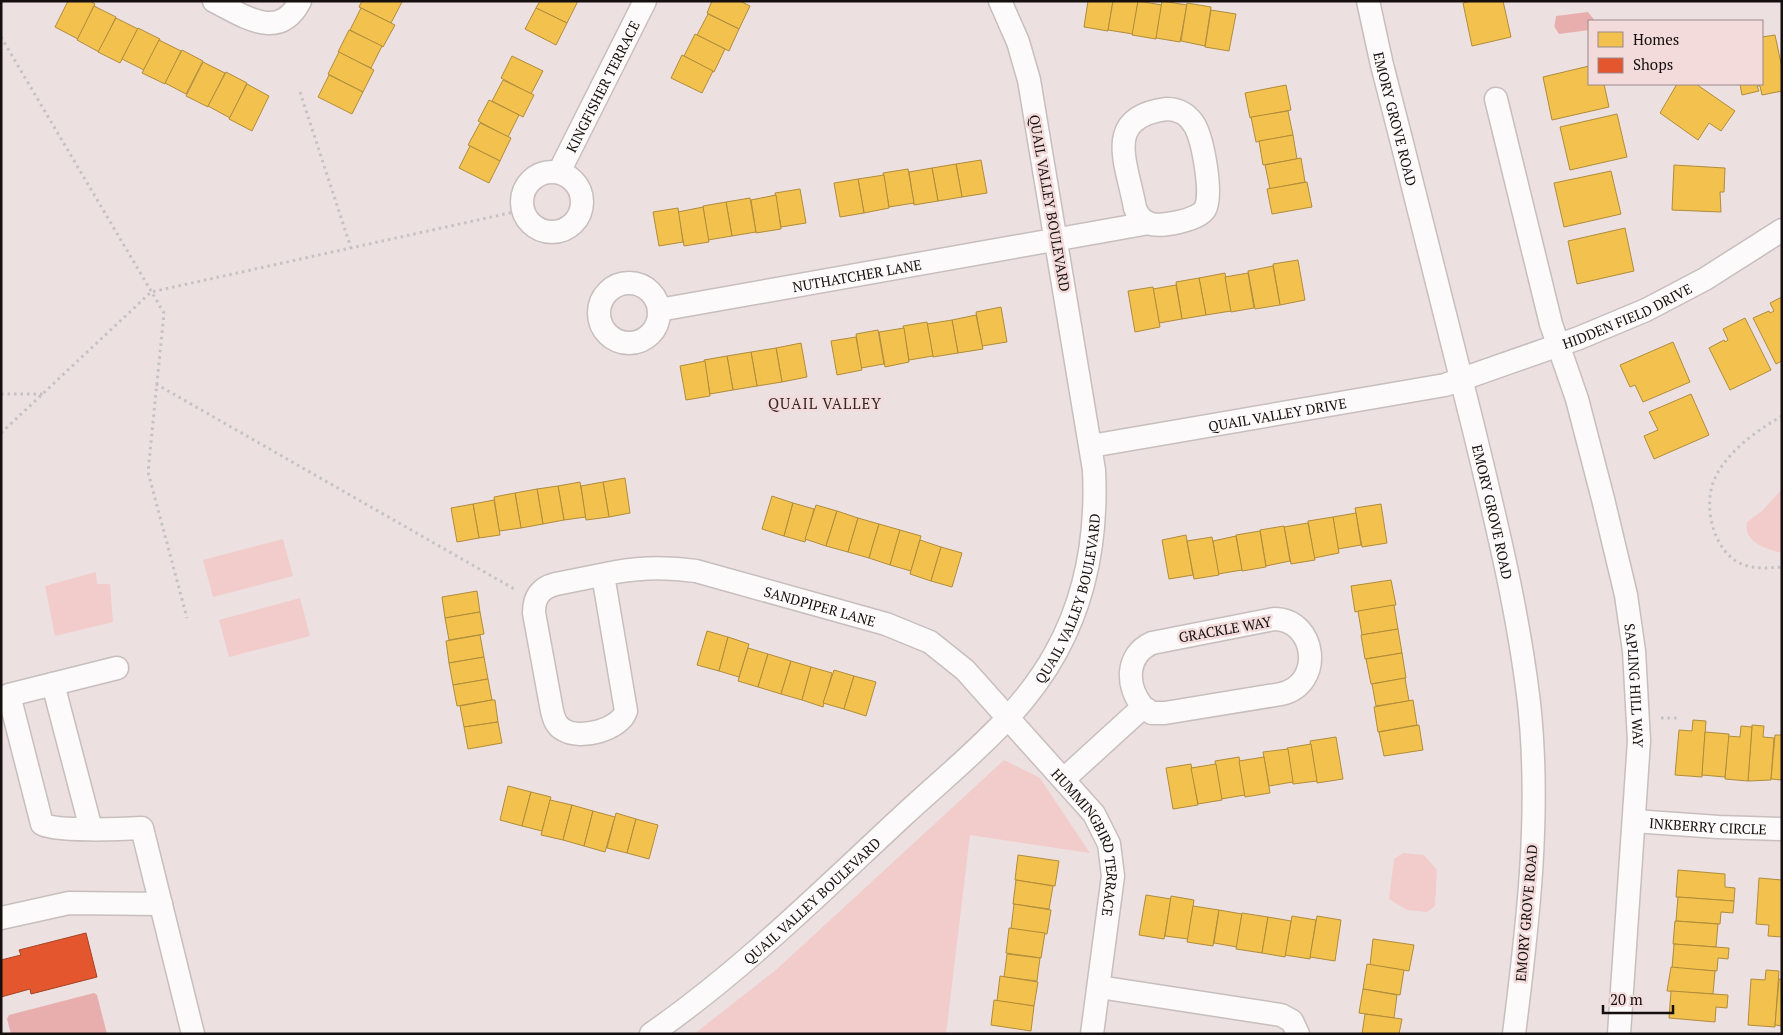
<svg xmlns="http://www.w3.org/2000/svg" width="1783" height="1035" font-family="'PT Serif',serif">
  <style>
    .green { fill: #f2cccb }
    .water { fill: #e8aeae }
    .homes { fill: #f2c14e; stroke: #b08c3b }
    .shops { fill: #e4572e; stroke: #a64125 }
    .lines { fill: none; stroke-linecap: round; stroke-linejoin: round }
    .minor-casing { stroke: #c8bebe; stroke-width: 25 }
    .path { stroke: #c6c2c2; stroke-width: 3; stroke-dasharray: 2.5 4; stroke-linecap: butt }
    .minor { stroke: #fcfafa; stroke-width: 22 }
    .labels { text-anchor: middle; dominant-baseline: central; stroke-width: 5; stroke-linejoin: round; paint-order: stroke }
    .street-label { font-size: 14px; fill: #160f0f; stroke: #f2dbda }
    .neighbourhood-label { font-size: 15px; letter-spacing: 1px; fill: #352424; stroke: #f2dbda }
  </style>
  <rect width="100%" height="100%" fill="#ece0e0"/>
  <g class="green">
    <path d="M1782,489V553C1766,549 1743,542 1747,522L1762,511Z"/>
    <polygon points="283,539 293,576 213,597 203,560"/>
    <polygon points="96,572 97,584 110,584 113,622 55,636 45,586"/>
    <polygon points="300,598 310,636 229,657 219,620"/>
    <polygon points="1004,760 1040,778 1090,853 970,835 946,1034 694,1034 777,969"/>
    <polygon points="1403,853 1424,855 1437,870 1435,906 1427,912 1407,910 1389,899 1394,859"/>
  </g>
  <g class="water">
    <path d="M1588,12L1595,21H1589V30L1559,34C1552,23 1555,28 1556,16Z"/>
    <polygon points="94,993 97,995 107,1034 11,1034 7,1019 9,1015"/>
  </g>
  <g class="homes">
    <polygon points="68,1 90,1 95,4 78,39 55,27"/>
    <polygon points="362,1 401,1 402,2 391,23 359,7"/>
    <polygon points="540,1 578,1 567,23 536,8"/>
    <polygon points="712,1 740,1 750,6 739,29 707,13"/>
    <polygon points="1088,1 1113,1 1108,31 1084,27"/>
    <polygon points="1113,1 1138,1 1133,34 1108,30"/>
    <polygon points="1138,1 1162,5 1156,39 1132,35"/>
    <polygon points="1162,1 1187,5 1180,42 1156,38"/>
    <polygon points="1472,1 1503,1 1511,37 1472,46 1463,3"/>
    <polygon points="1187,3 1211,7 1205,46 1181,41"/>
    <polygon points="94,6 116,17 99,52 77,40"/>
    <polygon points="361,8 395,25 383,47 350,30"/>
    <polygon points="536,8 567,23 556,45 525,29"/>
    <polygon points="1211,10 1236,14 1229,51 1205,47"/>
    <polygon points="708,14 739,29 729,51 697,35"/>
    <polygon points="116,18 138,29 120,63 98,52"/>
    <polygon points="138,28 160,39 144,70 122,59"/>
    <polygon points="349,30 382,46 371,68 338,52"/>
    <polygon points="695,34 725,49 714,72 684,56"/>
    <polygon points="1775,35 1782,68 1782,91 1762,95 1760,86 1757,86 1759,91 1742,95 1740,84 1762,84 1762,37"/>
    <polygon points="159,40 181,51 165,84 142,73"/>
    <polygon points="182,50 203,61 186,94 165,83"/>
    <polygon points="339,52 374,70 363,92 328,74"/>
    <polygon points="682,55 713,71 702,93 671,78"/>
    <polygon points="512,56 543,71 531,94 501,78"/>
    <polygon points="203,62 225,73 208,107 186,96"/>
    <polygon points="1589,66 1589,84 1604,84 1609,107 1552,120 1543,77"/>
    <polygon points="226,72 247,83 230,118 208,106"/>
    <polygon points="329,75 363,92 352,114 318,97"/>
    <polygon points="503,80 534,95 523,117 492,101"/>
    <polygon points="247,84 269,96 252,131 229,119"/>
    <polygon points="1677,84 1696,84 1735,111 1721,131 1709,123 1698,140 1660,113"/>
    <polygon points="1286,85 1291,110 1250,118 1245,93"/>
    <polygon points="489,100 519,115 508,137 478,121"/>
    <polygon points="1288,111 1293,135 1256,142 1251,117"/>
    <polygon points="1617,114 1627,157 1570,170 1560,127"/>
    <polygon points="480,123 511,138 500,161 468,145"/>
    <polygon points="1293,135 1297,159 1263,165 1259,141"/>
    <polygon points="470,146 500,161 489,183 459,168"/>
    <polygon points="1301,158 1305,182 1270,189 1265,165"/>
    <polygon points="981,160 987,193 962,197 956,164"/>
    <polygon points="956,164 962,197 938,201 932,168"/>
    <polygon points="1674,165 1725,168 1724,192 1720,192 1721,212 1672,210"/>
    <polygon points="932,168 938,201 914,205 909,172"/>
    <polygon points="908,169 914,203 889,207 883,173"/>
    <polygon points="1611,171 1621,214 1564,227 1554,183"/>
    <polygon points="884,175 889,208 864,213 858,179"/>
    <polygon points="858,179 864,213 840,217 834,183"/>
    <polygon points="1307,182 1312,207 1272,214 1267,189"/>
    <polygon points="800,189 806,223 781,227 775,193"/>
    <polygon points="776,195 781,229 756,233 751,200"/>
    <polygon points="750,198 756,232 732,236 726,202"/>
    <polygon points="726,202 732,236 708,240 703,206"/>
    <polygon points="703,207 709,242 684,246 678,212"/>
    <polygon points="678,208 683,242 659,246 653,212"/>
    <polygon points="1625,228 1634,271 1577,284 1568,241"/>
    <polygon points="1298,260 1305,300 1280,305 1273,264"/>
    <polygon points="1273,266 1280,305 1255,309 1248,271"/>
    <polygon points="1225,273 1231,311 1206,315 1199,278"/>
    <polygon points="1248,273 1254,308 1231,312 1225,277"/>
    <polygon points="1199,278 1206,315 1182,319 1176,282"/>
    <polygon points="1176,285 1182,319 1159,323 1153,289"/>
    <polygon points="1153,287 1160,327 1135,332 1128,291"/>
    <polygon points="1782,297 1782,361 1776,364 1753,318 1769,311 1770,313 1774,311 1770,303"/>
    <polygon points="1001,307 1007,342 982,346 976,312"/>
    <polygon points="976,315 983,349 958,353 952,320"/>
    <polygon points="1745,318 1771,370 1730,390 1709,348 1724,340 1725,342 1728,340 1723,329"/>
    <polygon points="952,320 958,353 933,357 927,324"/>
    <polygon points="927,322 933,356 909,360 903,326"/>
    <polygon points="904,328 909,362 885,367 879,332"/>
    <polygon points="878,330 884,364 861,368 856,334"/>
    <polygon points="856,337 862,370 837,375 831,341"/>
    <polygon points="1673,342 1690,382 1643,402 1635,385 1630,387 1620,365"/>
    <polygon points="801,343 807,377 782,382 776,348"/>
    <polygon points="776,348 782,382 757,386 751,352"/>
    <polygon points="751,352 757,386 733,390 727,356"/>
    <polygon points="727,356 733,390 710,394 704,360"/>
    <polygon points="705,361 710,396 686,400 680,366"/>
    <polygon points="1691,394 1709,435 1654,459 1644,436 1658,430 1649,412"/>
    <polygon points="625,478 630,513 609,517 603,482"/>
    <polygon points="580,482 586,517 564,520 558,486"/>
    <polygon points="603,482 609,517 586,520 581,486"/>
    <polygon points="558,486 564,520 543,524 537,489"/>
    <polygon points="537,489 543,524 521,528 515,493"/>
    <polygon points="515,493 521,528 499,531 494,497"/>
    <polygon points="772,496 793,503 784,536 762,529"/>
    <polygon points="494,500 500,535 479,538 473,504"/>
    <polygon points="793,503 814,509 805,542 784,536"/>
    <polygon points="473,504 479,538 457,542 451,508"/>
    <polygon points="1381,504 1387,543 1362,547 1355,508"/>
    <polygon points="816,505 837,511 826,546 805,539"/>
    <polygon points="837,511 858,518 848,552 826,546"/>
    <polygon points="1356,513 1361,545 1338,549 1333,517"/>
    <polygon points="1333,517 1339,553 1314,558 1308,521"/>
    <polygon points="858,518 879,524 869,558 848,552"/>
    <polygon points="1308,523 1315,560 1291,564 1284,527"/>
    <polygon points="879,524 900,530 890,565 869,558"/>
    <polygon points="1284,526 1290,561 1266,566 1260,530"/>
    <polygon points="900,530 921,536 911,571 890,565"/>
    <polygon points="1260,531 1266,567 1242,571 1236,535"/>
    <polygon points="1186,535 1193,575 1169,579 1162,540"/>
    <polygon points="1236,536 1242,570 1218,574 1213,541"/>
    <polygon points="1212,537 1219,575 1194,579 1187,541"/>
    <polygon points="920,540 941,547 931,581 910,574"/>
    <polygon points="941,547 962,553 952,587 931,581"/>
    <polygon points="1391,580 1396,605 1355,612 1351,586"/>
    <polygon points="477,591 480,612 445,618 442,597"/>
    <polygon points="1394,605 1398,629 1362,635 1358,611"/>
    <polygon points="480,612 484,634 449,640 445,618"/>
    <polygon points="1398,629 1402,653 1365,659 1361,635"/>
    <polygon points="707,631 728,637 719,671 697,665"/>
    <polygon points="480,635 484,657 449,663 446,641"/>
    <polygon points="728,637 749,644 739,677 719,671"/>
    <polygon points="748,648 768,654 758,687 738,681"/>
    <polygon points="1402,653 1406,678 1371,684 1366,659"/>
    <polygon points="768,654 791,661 781,694 758,687"/>
    <polygon points="484,657 488,679 453,685 449,663"/>
    <polygon points="791,661 811,667 802,700 781,694"/>
    <polygon points="811,667 832,673 823,707 802,700"/>
    <polygon points="834,670 854,676 844,709 823,703"/>
    <polygon points="854,676 876,682 866,716 844,709"/>
    <polygon points="1405,678 1409,701 1376,706 1372,684"/>
    <polygon points="488,679 492,700 457,706 453,685"/>
    <polygon points="492,700 495,700 498,722 464,727 460,706"/>
    <polygon points="1413,700 1417,725 1378,732 1374,707"/>
    <polygon points="1693,720 1706,721 1702,777 1675,775 1679,730 1692,731"/>
    <polygon points="498,722 502,743 468,749 464,727"/>
    <polygon points="1419,725 1423,750 1384,756 1379,732"/>
    <polygon points="1752,725 1764,726 1763,737 1774,738 1771,780 1748,781"/>
    <polygon points="1741,726 1752,727 1748,781 1725,779 1728,736 1740,737"/>
    <polygon points="1705,732 1729,734 1725,777 1702,775"/>
    <polygon points="1775,735 1782,735 1782,780 1771,779"/>
    <polygon points="1336,737 1343,779 1317,783 1310,741"/>
    <polygon points="1311,744 1317,781 1293,784 1287,748"/>
    <polygon points="1288,749 1293,782 1269,786 1263,752"/>
    <polygon points="1239,757 1245,795 1221,799 1215,761"/>
    <polygon points="1264,757 1270,793 1245,797 1239,761"/>
    <polygon points="1191,764 1198,805 1173,809 1166,768"/>
    <polygon points="1216,764 1222,800 1198,804 1191,768"/>
    <polygon points="508,786 531,792 522,826 500,820"/>
    <polygon points="531,792 551,797 542,831 522,826"/>
    <polygon points="550,800 572,805 563,840 541,835"/>
    <polygon points="572,805 593,811 584,846 563,840"/>
    <polygon points="593,811 615,817 605,852 584,846"/>
    <polygon points="616,813 636,819 627,853 607,848"/>
    <polygon points="636,819 658,825 649,859 627,853"/>
    <polygon points="1018,855 1059,861 1055,886 1015,880"/>
    <polygon points="1678,870 1725,874 1725,887 1735,888 1734,901 1676,897"/>
    <polygon points="1759,878 1782,880 1782,937 1768,936 1769,925 1756,924"/>
    <polygon points="1016,880 1053,886 1049,909 1013,904"/>
    <polygon points="1146,895 1171,899 1164,939 1139,935"/>
    <polygon points="1171,896 1194,900 1188,939 1165,936"/>
    <polygon points="1678,897 1734,901 1733,913 1721,912 1720,924 1676,921"/>
    <polygon points="1014,904 1051,910 1047,934 1011,929"/>
    <polygon points="1193,906 1219,910 1213,946 1187,942"/>
    <polygon points="1219,910 1242,914 1237,947 1214,943"/>
    <polygon points="1242,913 1268,917 1262,953 1236,949"/>
    <polygon points="1292,916 1316,920 1310,959 1285,955"/>
    <polygon points="1317,916 1341,920 1335,961 1310,957"/>
    <polygon points="1268,917 1291,921 1285,957 1262,953"/>
    <polygon points="1675,921 1718,924 1716,947 1673,944"/>
    <polygon points="1009,928 1045,933 1041,958 1006,953"/>
    <polygon points="1373,939 1414,945 1409,971 1370,965"/>
    <polygon points="1674,944 1729,948 1728,959 1718,958 1717,971 1672,968"/>
    <polygon points="1007,954 1040,958 1037,981 1004,977"/>
    <polygon points="1367,964 1404,970 1400,995 1363,989"/>
    <polygon points="1671,967 1715,971 1713,994 1667,991"/>
    <polygon points="1766,970 1779,971 1775,1027 1748,1025 1751,979 1765,980"/>
    <polygon points="1000,976 1038,982 1034,1006 997,1001"/>
    <polygon points="1779,979 1782,979 1782,1026 1775,1025"/>
    <polygon points="1363,989 1397,995 1394,1018 1359,1013"/>
    <polygon points="1671,991 1728,995 1727,1008 1716,1007 1715,1022 1669,1018"/>
    <polygon points="994,1000 1034,1006 1031,1031 991,1025"/>
    <polygon points="1365,1014 1402,1019 1399,1034 1362,1034"/>
  </g>
  <polygon class="shops" points="86,933 97,977 31,994 30,989 1,997 1,960 21,955 19,950"/>
  <g class="lines">
    <defs>
      <g id="minor">
        <path d="M214,1C244,16 279,42 300,1"/>
        <path id="s1" d="M1368,1L1382,65C1413,185 1443,305 1473,426C1495,517 1518,609 1529,703C1541,813 1528,924 1514,1034"/>
        <path id="s2" d="M1496,99L1551,324L1577,399L1603,499L1626,595L1634,651L1639,741L1619,1034"/>
        <path d="M1167,109C1179,109 1189,115 1195,126C1203,141 1213,194 1205,209C1199,220 1162,227 1151,224C1143,222 1138,216 1135,208C1127,163 1102,117 1167,109Z"/>
        <circle cx="552" cy="202" r="30"/>
        <path id="s3" d="M559,172L645,1"/>
        <circle cx="629" cy="313" r="30"/>
        <path id="s4" d="M659,310L1149,223"/>
        <path id="s5" d="M1091,446L1445,385L1579,338L1646,310L1705,279L1782,230"/>
        <path id="s6" d="M603,575L626,711C620,730 580,740 564,730C556,726 554,719 552,711L534,613C534,597 540,588 556,584L616,572C643,567 669,567 696,571L886,624L930,642L965,670L1094,814L1109,844L1113,876L1092,1034"/>
        <polyline points="53,684 117,668"/>
        <path d="M1064,779L1143,707L1152,713H1165L1281,694C1325,684 1316,619 1274,619L1152,643C1125,655 1126,687 1143,707"/>
        <path id="s7" d="M1634,821L1718,827L1782,829"/>
        <path d="M91,829L53,684L9,695L42,824C52,832 126,829 142,828L193,1034"/>
        <polyline points="1,918 69,903 161,904"/>
        <polyline points="1099,987 1281,1015 1292,1021 1298,1034"/>
        <path id="s8" d="M651,1034C743,970 823,890 905,814C958,765 1021,717 1056,652C1087,596 1097,533 1094,470L1029,80L1018,42L1000,1"/>
      </g>
    </defs>
    <use href="#minor" class="minor-casing"/>
    <g class="path">
      <polyline points="1,37 164,313 148,472 187,618"/>
      <polyline points="300,92 351,248"/>
      <polyline points="156,384 516,590"/>
      <polyline points="1,394 43,394"/>
      <path d="M1782,416C1756,431 1728,451 1715,478C1702,505 1713,554 1744,565C1756,569 1769,568 1782,567"/>
      <polyline points="1,433 151,292 523,210"/>
      <polyline points="1661,718 1679,718"/>
    </g>
    <use href="#minor" class="minor"/>
  </g>
  <g class="labels">
    <g class="street-label">
      <text stroke="none"><textPath href="#s3" startOffset="96">KINGFISHER TERRACE</textPath></text>
      <text stroke="none"><textPath href="#s1" startOffset="121">EMORY GROVE ROAD</textPath></text>
      <text transform="translate(1050 203) rotate(80)">QUAIL VALLEY BOULEVARD</text>
      <text stroke="none"><textPath href="#s4" startOffset="201">NUTHATCHER LANE</textPath></text>
      <text stroke="none"><textPath href="#s5" startOffset="554">HIDDEN FIELD DRIVE</textPath></text>
      <text stroke="none"><textPath href="#s5" startOffset="189">QUAIL VALLEY DRIVE</textPath></text>
      <text stroke="none"><textPath href="#s1" startOffset="526">EMORY GROVE ROAD</textPath></text>
      <text stroke="none"><textPath href="#s8" startOffset="614">QUAIL VALLEY BOULEVARD</textPath></text>
      <text stroke="none"><textPath href="#s6" startOffset="642">SANDPIPER LANE</textPath></text>
      <text transform="translate(1225 629) rotate(-10)">GRACKLE WAY</text>
      <text stroke="none"><textPath href="#s2" startOffset="604">SAPLING HILL WAY</textPath></text>
      <text stroke="none"><textPath href="#s7" startOffset="74">INKBERRY CIRCLE</textPath></text>
      <text stroke="none"><textPath href="#s6" startOffset="1020">HUMMINGBIRD TERRACE</textPath></text>
      <text stroke="none"><textPath href="#s8" startOffset="209">QUAIL VALLEY BOULEVARD</textPath></text>
      <text transform="translate(1526 913) rotate(-85)">EMORY GROVE ROAD</text>
    </g>
    <g class="neighbourhood-label">
      <text x="825" y="403">QUAIL VALLEY</text>
    </g>
  </g>
  <rect width="1783" height="1035" fill="none" stroke="#160f0f" stroke-width="5"/>
  <rect x="1588" y="20" width="175" height="65" fill="#f2dbda" stroke="#9a8989"/>
  <rect x="1598" y="32" width="25" height="15" fill="#f2c14e" stroke="#9a8989"/>
  <text x="1633" y="45" font-size="15" fill="#160f0f">Homes</text>
  <rect x="1598" y="58" width="25" height="15" fill="#e4572e" stroke="#9a8989"/>
  <text x="1633" y="70" font-size="15" fill="#160f0f">Shops</text>
  <path d="M1603 1005v8h70v-8" fill="none" stroke="#160f0f" stroke-width="2.5"/>
  <text x="1610" y="1005" font-size="15" fill="#160f0f" stroke="#f2dbda" stroke-width="4" paint-order="stroke">20 m</text>
</svg>
